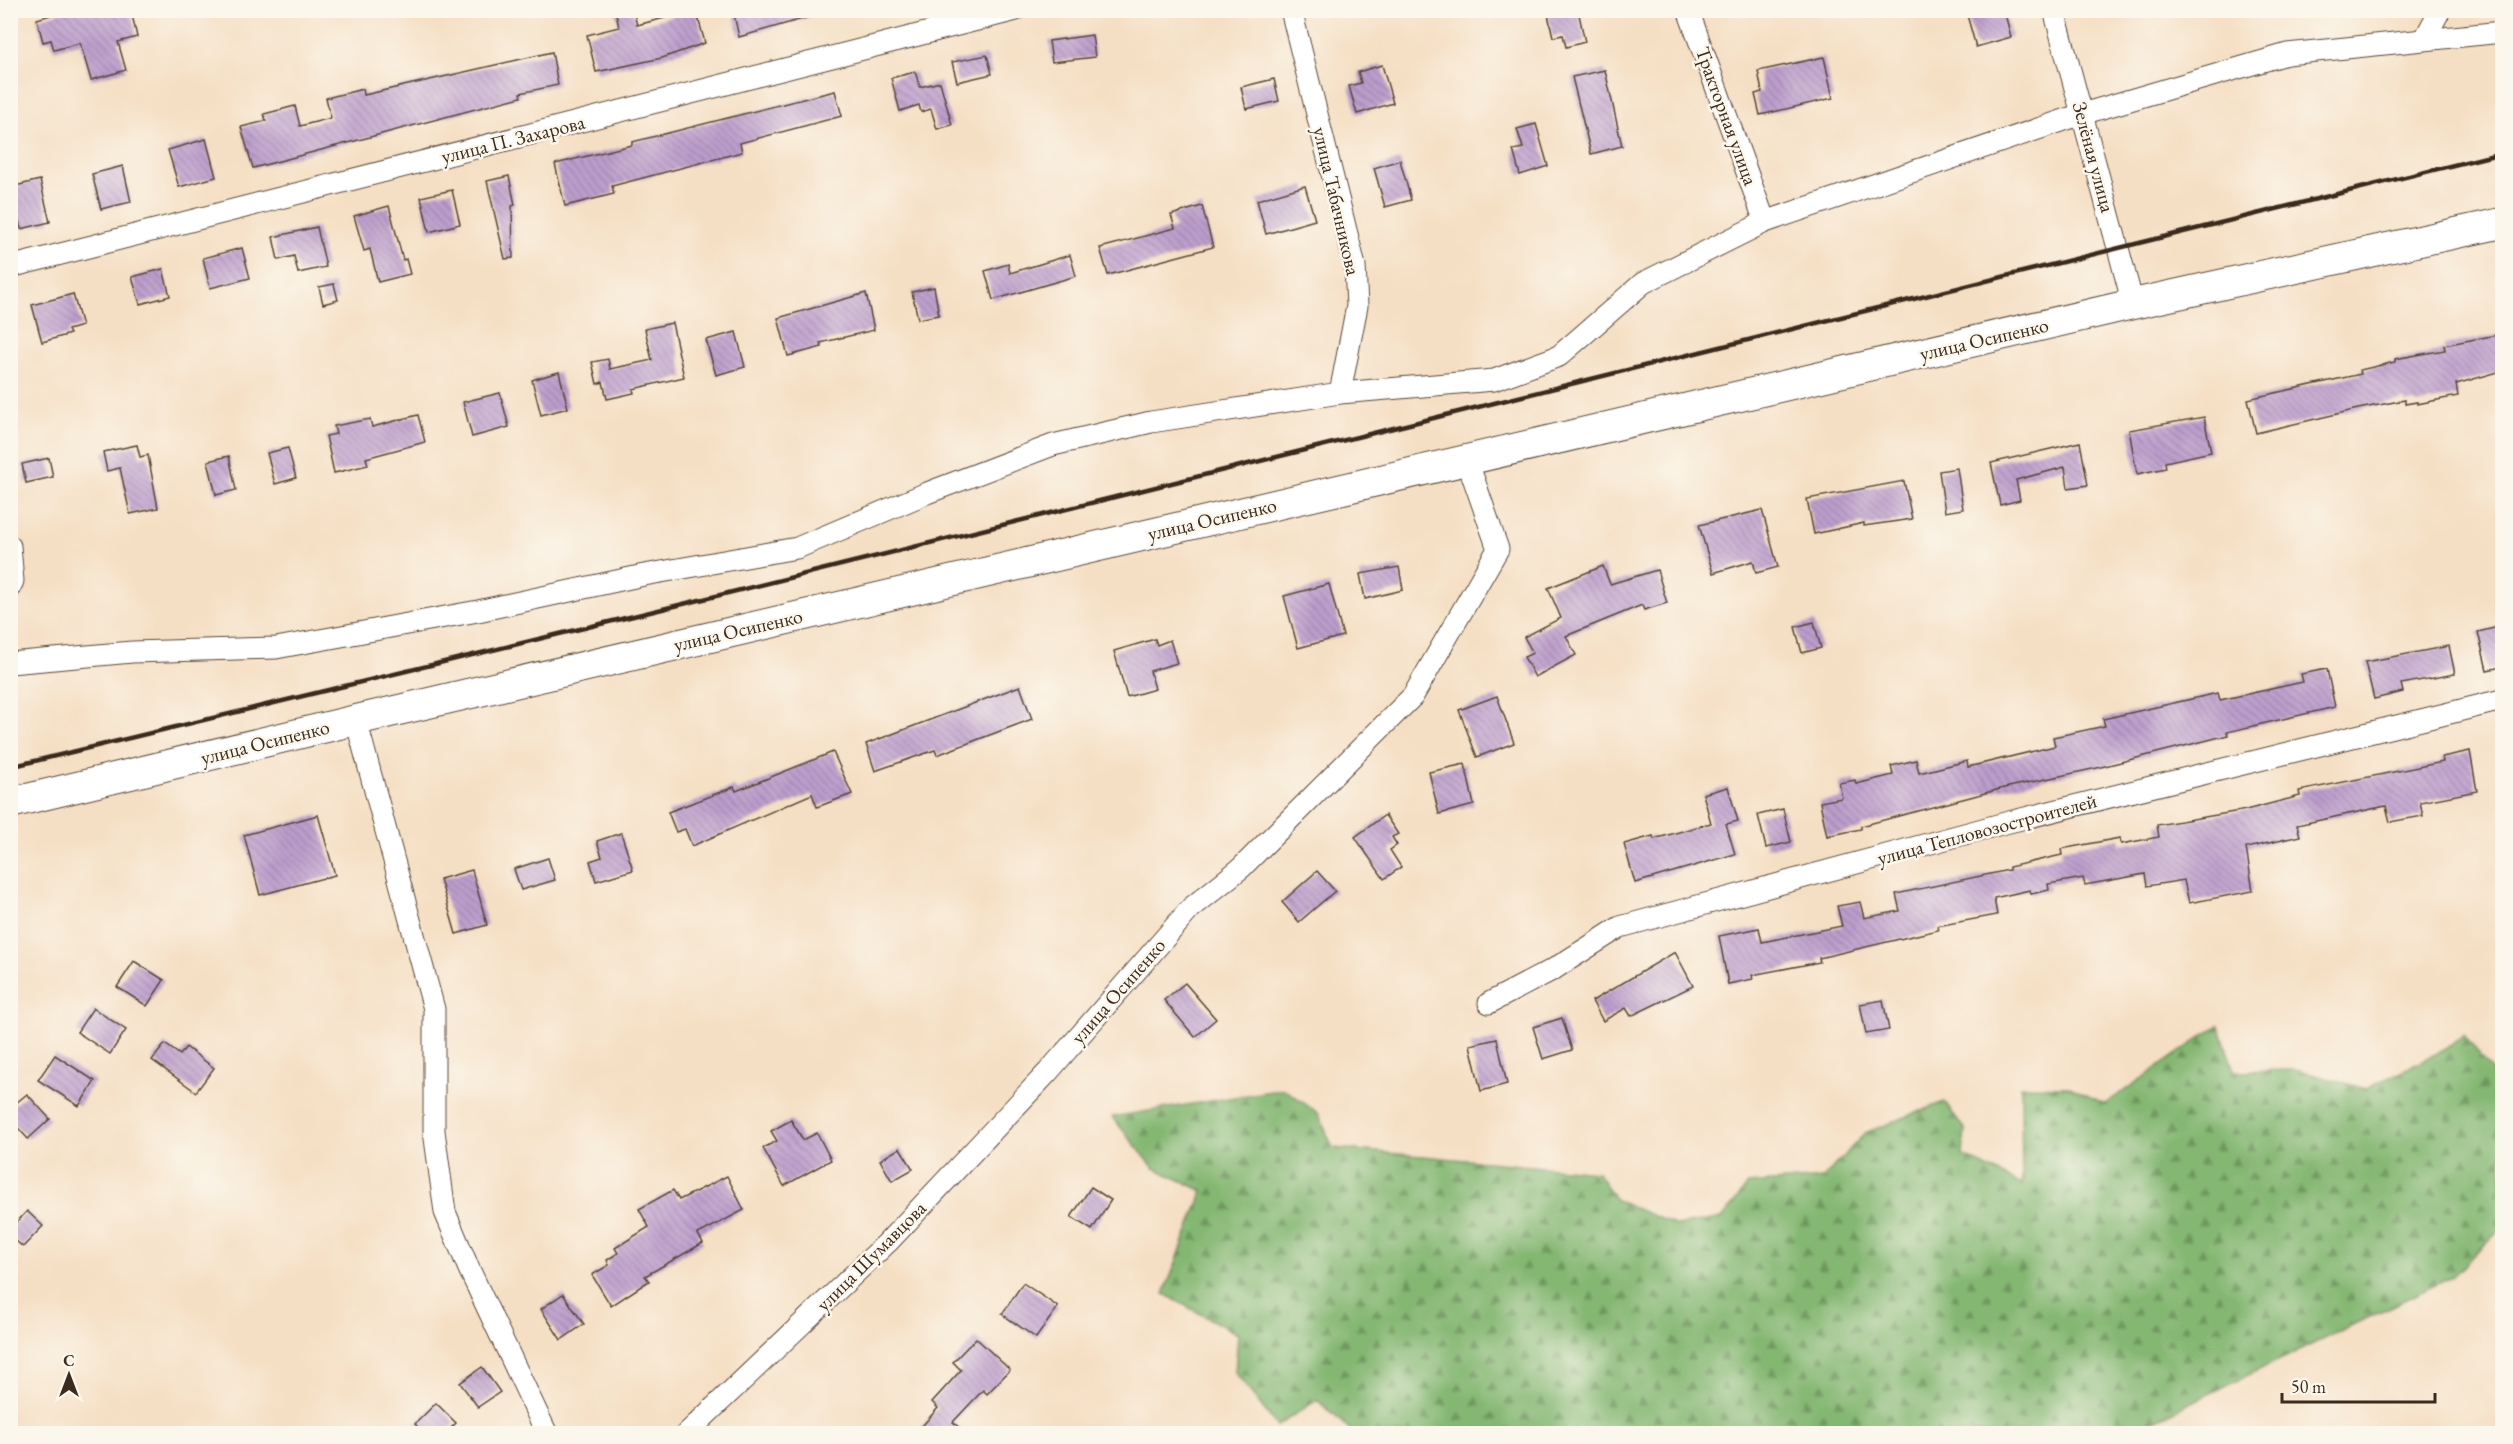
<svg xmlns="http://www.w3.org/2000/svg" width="2513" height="1444" font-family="'EB Garamond',serif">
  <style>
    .forest { fill: url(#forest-firs); stroke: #607048; stroke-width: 1.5 }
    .building { fill: url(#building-back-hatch) }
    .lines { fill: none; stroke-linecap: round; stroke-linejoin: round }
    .street-casing { stroke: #574537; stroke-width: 23 }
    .secondary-casing { stroke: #574537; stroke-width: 32 }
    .street { stroke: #fff; stroke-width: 21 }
    .secondary { stroke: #fff; stroke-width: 30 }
    .rail { stroke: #3b2a1e; stroke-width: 4.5 }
    .labels { text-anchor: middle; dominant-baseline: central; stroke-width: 5; stroke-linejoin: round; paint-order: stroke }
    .street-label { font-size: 20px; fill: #3b2a1e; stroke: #fbf7ec }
  </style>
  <defs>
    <pattern id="forest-firs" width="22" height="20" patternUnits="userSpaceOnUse" patternTransform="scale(1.5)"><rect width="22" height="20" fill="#84b772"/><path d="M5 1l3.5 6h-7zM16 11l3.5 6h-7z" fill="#6d955d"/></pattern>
    <pattern id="building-back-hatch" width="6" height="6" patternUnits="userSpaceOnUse" patternTransform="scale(1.5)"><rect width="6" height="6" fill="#bd9ecd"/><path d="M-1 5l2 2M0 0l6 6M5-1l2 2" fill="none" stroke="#9b81a6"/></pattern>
  </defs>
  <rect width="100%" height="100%" fill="#fbf7ec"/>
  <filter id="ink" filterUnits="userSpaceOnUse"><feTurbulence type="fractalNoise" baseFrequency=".0167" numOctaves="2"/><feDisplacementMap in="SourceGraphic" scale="12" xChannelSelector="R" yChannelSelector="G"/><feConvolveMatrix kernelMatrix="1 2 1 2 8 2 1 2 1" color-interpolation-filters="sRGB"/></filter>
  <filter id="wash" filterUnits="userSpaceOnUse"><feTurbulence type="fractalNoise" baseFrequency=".008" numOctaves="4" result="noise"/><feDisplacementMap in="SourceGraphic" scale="24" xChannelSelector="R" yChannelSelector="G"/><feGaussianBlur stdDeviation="1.35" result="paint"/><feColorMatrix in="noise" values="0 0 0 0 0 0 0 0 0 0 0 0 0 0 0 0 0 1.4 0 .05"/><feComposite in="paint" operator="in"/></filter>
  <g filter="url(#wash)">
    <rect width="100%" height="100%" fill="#f5dfc4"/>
    <polygon class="forest" points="2219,1025 2234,1071 2296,1070 2367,1089 2450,1046 2464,1034 2494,1074 2502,1072 2502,1228 2452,1277 2128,1433 1355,1434 1317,1400 1277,1426 1235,1372 1238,1334 1164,1294 1203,1191 1154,1168 1112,1117 1284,1089 1318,1113 1333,1148 1597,1172 1616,1200 1677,1226 1723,1218 1748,1184 1823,1178 1865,1133 1944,1102 1965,1129 1963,1156 2022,1185 2021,1086 2070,1087 2105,1104"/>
    <g id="blocks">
      <g class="building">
        <polygon points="68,10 131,10 137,37 118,42 126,70 91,80 80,43 54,50 51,40 43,42 37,19"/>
        <polygon points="615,10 633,10 637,25 696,10 705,43 662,58 596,72 587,35 619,27"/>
        <polygon points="733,10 813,10 813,16 739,37"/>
        <polygon points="1547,10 1578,10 1585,42 1566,47 1563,35 1553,37"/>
        <polygon points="1983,10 2004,10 2011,37 1976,47 1967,15"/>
        <polygon points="1092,35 1095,57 1052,62 1049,41"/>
        <polygon points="552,52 558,85 520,93 521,97 253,168 241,127 266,121 264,114 295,106 300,126 331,118 326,98 363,89 364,95"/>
        <polygon points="987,55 992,74 957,82 952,62"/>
        <polygon points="1824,57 1833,98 1760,115 1755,94 1762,92 1758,71"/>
        <polygon points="1382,65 1393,103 1357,114 1349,86 1361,83 1358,72"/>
        <polygon points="1605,70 1622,146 1591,154 1572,77"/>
        <polygon points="915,72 920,87 940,82 952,125 937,129 931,109 921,112 919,105 900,111 891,78"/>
        <polygon points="1274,79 1279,101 1246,109 1241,87"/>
        <polygon points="835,91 842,116 740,143 742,152 612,186 614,194 565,206 555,164 632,145 632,142"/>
        <polygon points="1536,124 1548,166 1520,175 1513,150 1523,148 1517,129"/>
        <polygon points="206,139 216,177 179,187 168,150"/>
        <polygon points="1400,160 1411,200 1385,207 1374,168"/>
        <polygon points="123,166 131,202 101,209 92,174"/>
        <polygon points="509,176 515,205 512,206 513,258 505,259 487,181"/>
        <polygon points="40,180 50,222 21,229 11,187"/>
        <polygon points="1305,186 1315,220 1266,234 1257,200"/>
        <polygon points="452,190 460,224 429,232 421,197"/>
        <polygon points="389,206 403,260 406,259 410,274 378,282 370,249 364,251 354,216"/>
        <polygon points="1202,206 1213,247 1108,275 1100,248 1175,228 1171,215"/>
        <polygon points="317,227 326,267 298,273 294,256 278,260 273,237"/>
        <polygon points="242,248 250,278 210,288 203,258"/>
        <polygon points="1070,255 1076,276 993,300 985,271 1008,264 1010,273"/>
        <polygon points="163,269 170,296 140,304 132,277"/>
        <polygon points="334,284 338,300 323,304 319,287"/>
        <polygon points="934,287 939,315 918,319 912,292"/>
        <polygon points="866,293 874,330 820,343 822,347 788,356 778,318"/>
        <polygon points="73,294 82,326 68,330 70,334 42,342 32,305"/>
        <polygon points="672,323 684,377 633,389 634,393 607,399 603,382 597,384 592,362 608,359 610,369 652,360 645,329"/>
        <polygon points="736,332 745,367 716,375 706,340"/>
        <polygon points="2502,334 2502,371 2456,384 2458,396 2417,404 2417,402 2405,404 2405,400 2358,409 2256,433 2248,399 2361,374 2360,370 2395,362 2395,359 2445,350 2444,345"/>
        <polygon points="559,372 568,408 541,415 532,380"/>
        <polygon points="500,393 509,427 472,437 463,402"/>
        <polygon points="418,415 425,442 366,458 368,465 334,473 326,436 336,434 334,426 370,419 372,427"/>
        <polygon points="2204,417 2211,452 2165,462 2166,468 2137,474 2129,430"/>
        <polygon points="2080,442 2088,485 2068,488 2065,467 2016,480 2020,500 2000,505 1991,463"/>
        <polygon points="137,445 140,457 148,455 158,508 130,514 120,468 107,471 103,452"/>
        <polygon points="288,448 296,478 275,484 267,453"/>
        <polygon points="229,456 236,490 216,495 208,461"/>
        <polygon points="49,458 53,477 26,483 22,464"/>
        <polygon points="1957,468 1963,509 1945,512 1939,471"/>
        <polygon points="1904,481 1912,519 1864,526 1864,523 1814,534 1807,499"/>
        <polygon points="1762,510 1778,567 1756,573 1753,561 1713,573 1699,525"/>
        <polygon points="1603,566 1610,584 1657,570 1667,603 1644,610 1642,605 1566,636 1576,655 1535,677 1524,657 1533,653 1524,637 1561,618 1548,588"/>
        <polygon points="1399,567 1403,590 1365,599 1360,574"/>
        <polygon points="1329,584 1343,636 1298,648 1284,596"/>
        <polygon points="1814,622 1821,648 1802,653 1795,627"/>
        <polygon points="2502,626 2502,667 2487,670 2478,632"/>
        <polygon points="1155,639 1157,645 1170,640 1177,663 1150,671 1155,689 1127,697 1114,651"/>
        <polygon points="2449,646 2455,674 2401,684 2403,692 2374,699 2365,662"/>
        <polygon points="2327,669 2335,707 2227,732 2228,735 2097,768 2004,788 1861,826 1861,829 1827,836 1820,802 1842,798 1839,783 1855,780 1856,784 1893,775 1891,766 1916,760 1919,773 1967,761 1968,767 2055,746 2053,737 2105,726 2103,719 2218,693 2220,700 2303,682 2301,674"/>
        <polygon points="1020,686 1032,719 937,755 935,750 875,771 866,744"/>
        <polygon points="1497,696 1514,743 1477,757 1459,710"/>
        <polygon points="2470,751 2477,791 2420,802 2423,816 2390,822 2386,806 2297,825 2300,836 2246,848 2253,891 2189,903 2184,880 2147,886 2145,874 2085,885 2083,878 2048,884 2049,890 2031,894 2030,890 1994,898 1997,915 1937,926 1938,930 1819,958 1820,962 1752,975 1753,979 1728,984 1719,936 1759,928 1762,942 1842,926 1837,906 1860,902 1864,918 1900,911 1896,894 2009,870 2009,867 2062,855 2061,849 2120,838 2121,844 2159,837 2157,825 2246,810 2300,796 2299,791 2443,762 2442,757"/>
        <polygon points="833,752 852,794 817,807 812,794 692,846 685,829 676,832 668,812 734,787 736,791"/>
        <polygon points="1465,764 1474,805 1439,814 1429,772"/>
        <polygon points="1728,787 1738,821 1726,824 1735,854 1635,883 1624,844 1653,836 1654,839 1711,823 1703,794"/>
        <polygon points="1783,809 1791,842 1766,848 1758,815"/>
        <polygon points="318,815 335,875 260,895 244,835"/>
        <polygon points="1385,815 1398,834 1392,837 1397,845 1390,850 1401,867 1384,879 1355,837"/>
        <polygon points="621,833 633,870 596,881 590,861 602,857 597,841"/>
        <polygon points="548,858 555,880 521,890 514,869"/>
        <polygon points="472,870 487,925 456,934 440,879"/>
        <polygon points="1317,871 1335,891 1299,922 1282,902"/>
        <polygon points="1675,952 1693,986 1631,1016 1626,1008 1603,1021 1592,1001"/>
        <polygon points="134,961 164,980 147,1006 117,987"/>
        <polygon points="1185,983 1216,1019 1195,1037 1164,1000"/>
        <polygon points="1883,1000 1889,1030 1866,1034 1860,1004"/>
        <polygon points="93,1008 126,1030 110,1054 77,1032"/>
        <polygon points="1562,1018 1572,1050 1543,1059 1533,1027"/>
        <polygon points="1497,1039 1507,1084 1481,1091 1470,1045"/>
        <polygon points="165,1044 180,1055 186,1047 214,1068 196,1092 152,1060"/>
        <polygon points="55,1055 95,1081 79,1106 38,1080"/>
        <polygon points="27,1094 50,1119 28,1139 10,1119 10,1108"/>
        <polygon points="791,1120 803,1140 817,1133 831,1160 784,1186 763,1148 777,1141 771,1131"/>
        <polygon points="900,1148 913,1169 892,1181 880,1160"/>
        <polygon points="727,1176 744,1210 698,1234 703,1243 645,1276 649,1281 611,1306 592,1275 609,1265 607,1260 618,1253 615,1248 649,1227 639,1209 673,1190 679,1200"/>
        <polygon points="1091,1187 1111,1200 1092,1230 1071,1217"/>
        <polygon points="27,1211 43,1226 23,1247 10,1236 10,1229"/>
        <polygon points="1023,1283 1058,1307 1036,1338 1002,1314"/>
        <polygon points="563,1294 584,1324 561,1340 541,1309"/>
        <polygon points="976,1338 1010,1370 987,1394 983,1390 953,1422 966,1434 915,1434 938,1408 932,1402 961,1370 953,1362"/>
        <polygon points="482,1367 500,1392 478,1407 460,1383"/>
        <polygon points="436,1403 456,1423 445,1434 424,1434 415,1424"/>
      </g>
    </g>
  </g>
  <g filter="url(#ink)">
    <use href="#blocks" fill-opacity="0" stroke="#574537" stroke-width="1.5"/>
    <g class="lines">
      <defs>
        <g id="street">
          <polyline points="1291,10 1355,266 1357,306 1340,393"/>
          <polyline points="1688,10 1765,222"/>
          <polyline points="2054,10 2133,304"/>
          <polyline points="2424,40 2440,10"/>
          <polyline points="10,267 1016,10"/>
          <polyline points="10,546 13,581 10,587"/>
          <polyline points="10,663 132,652 276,648 478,611 644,575 797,548 927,493 1053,445 1151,422 1340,393 1494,380 1559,356 1643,283 1765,222 2082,114 2287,54 2502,32"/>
          <polyline points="356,720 434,1009 434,1131 445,1212 469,1269 547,1434"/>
          <polyline points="1489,1003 1554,969 1620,927 2005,823 2502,700"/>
          <polyline points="686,1434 888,1242 1048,1072 1191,908 1241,868 1413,696 1498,549 1467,460"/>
        </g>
        <polyline id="secondary" points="10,803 356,720 2133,304 2502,223"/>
      </defs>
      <use href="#street" class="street-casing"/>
      <use href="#secondary" class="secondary-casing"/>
      <use href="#street" class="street"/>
      <use href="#secondary" class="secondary"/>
      <polyline class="rail" points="10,767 712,597 2502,153"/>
    </g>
  </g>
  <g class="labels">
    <g class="street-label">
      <text transform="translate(1727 116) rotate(70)">Тракторная улица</text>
      <text transform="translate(513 139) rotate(-14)">улица П. Захарова</text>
      <text transform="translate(2094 157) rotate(75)">Зелёная улица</text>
      <text transform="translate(1337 201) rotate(77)">улица Табачникова</text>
      <text transform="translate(1984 339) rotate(-13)">улица Осипенко</text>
      <text transform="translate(1212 519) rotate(-13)">улица Осипенко</text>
      <text transform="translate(738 630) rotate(-13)">улица Осипенко</text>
      <text transform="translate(265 742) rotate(-14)">улица Осипенко</text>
      <text transform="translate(1987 829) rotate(-15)">улица Тепловозостроителей</text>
      <text transform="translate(1118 991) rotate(-49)">улица Осипенко</text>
      <text transform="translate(871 1256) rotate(-45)">улица Шумавцова</text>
    </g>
  </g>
  <rect width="2513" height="1444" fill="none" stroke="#fbf7ec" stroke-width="36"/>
  <g transform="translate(69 1375)" stroke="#fbf7ec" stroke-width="4.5" paint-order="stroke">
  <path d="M0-4.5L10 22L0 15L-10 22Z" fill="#3b2a1e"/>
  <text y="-9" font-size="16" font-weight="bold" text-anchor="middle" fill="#3b2a1e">С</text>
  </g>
  <path d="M2282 1393v9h153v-9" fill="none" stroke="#3b2a1e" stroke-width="3"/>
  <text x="2291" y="1393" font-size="18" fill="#3b2a1e" stroke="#fbf7ec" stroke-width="4.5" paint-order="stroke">50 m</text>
</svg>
